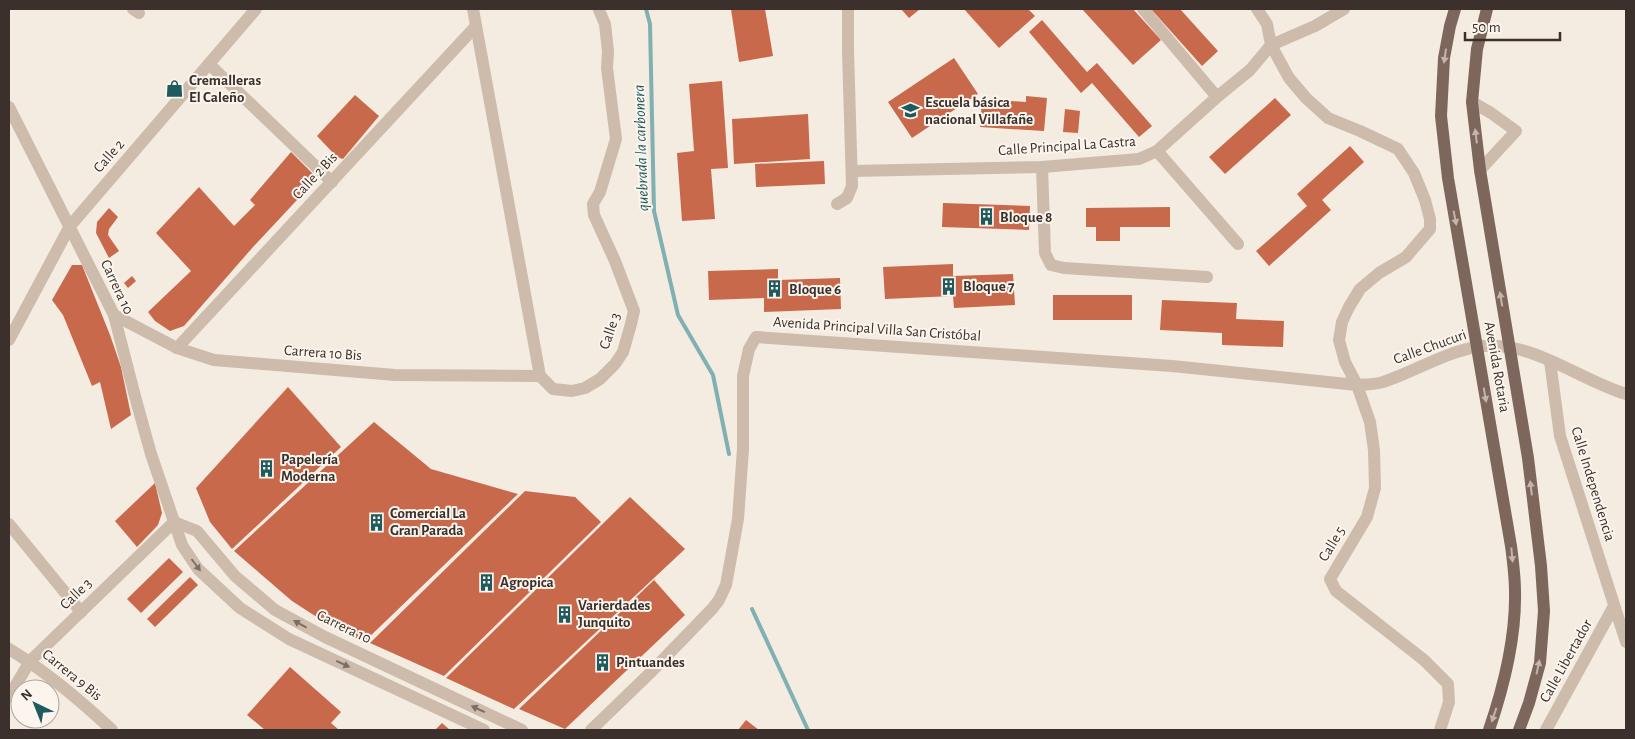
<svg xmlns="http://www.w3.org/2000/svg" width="1635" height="739" font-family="'Alegreya Sans',sans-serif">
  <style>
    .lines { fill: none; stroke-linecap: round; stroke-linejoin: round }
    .stream { stroke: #7fb0b2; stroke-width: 4 }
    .building { fill: #c8694b }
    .minor { stroke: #cdbbac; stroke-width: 12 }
    .major { stroke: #7d675c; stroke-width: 12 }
    .oneway { fill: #c2b5ac }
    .oneway2 { fill: #7d6f65 }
    .labels { text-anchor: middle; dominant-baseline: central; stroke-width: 4; stroke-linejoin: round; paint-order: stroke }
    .poi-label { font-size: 15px; font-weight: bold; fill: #3b302b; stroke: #fbf5ee; text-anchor: start }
    .street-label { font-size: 15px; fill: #3b302b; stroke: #fbf5ee }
    .water-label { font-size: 16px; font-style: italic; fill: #1f5a5e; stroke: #fbf5ee }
  </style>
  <rect width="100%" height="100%" fill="#f4ebe1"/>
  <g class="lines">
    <g class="stream">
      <polyline points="646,9 650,24 654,211 678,315 713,375 729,454"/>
      <polyline points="752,609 808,730"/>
    </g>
  </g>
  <g class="building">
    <polygon points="731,9 765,9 773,56 739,62"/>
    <polygon points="901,9 920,9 909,18"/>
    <polygon points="964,9 1028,9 1035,16 999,48"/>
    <polygon points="1082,9 1133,9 1161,40 1133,65"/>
    <polygon points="1151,9 1180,9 1218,51 1202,66"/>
    <polygon points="1042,20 1087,72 1097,63 1152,126 1139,137 1092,83 1081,93 1029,32"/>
    <polygon points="954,58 978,94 912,138 888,102"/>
    <polygon points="722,81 728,168 711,169 715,219 682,221 677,153 694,151 689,84"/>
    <polygon points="355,95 379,116 343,159 337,157 317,136"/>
    <polygon points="1026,96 1047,98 1044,131 980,127 982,99 1026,102"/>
    <polygon points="1275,98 1291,115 1225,174 1209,157"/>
    <polygon points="1065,109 1080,111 1078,133 1063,132"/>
    <polygon points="808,114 810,159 734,164 732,119"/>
    <polygon points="1350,146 1364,162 1322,200 1331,210 1269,266 1256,251 1307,206 1297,194"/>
    <polygon points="291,152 315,176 311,185 253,247 184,326 170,331 155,321 148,312 191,271 156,233 199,187 234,226 255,205 250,200"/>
    <polygon points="824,161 825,184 756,187 755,164"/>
    <polygon points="943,203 1030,206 1029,230 942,227"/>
    <polygon points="1170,207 1170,227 1120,227 1120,241 1096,241 1096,227 1086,227 1086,208"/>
    <polygon points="109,208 118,217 109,229 108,235 119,251 109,258 96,233 97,222"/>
    <polygon points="953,264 953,276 1013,274 1015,305 954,308 953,296 885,299 883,267"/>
    <polygon points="72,265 82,265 110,335 121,367 131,415 111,429 100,382 92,386 63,315 52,300"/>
    <polygon points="778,269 778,280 840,278 841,309 764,312 764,298 709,300 708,271"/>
    <polygon points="132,276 136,281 128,288 124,283"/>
    <rect x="1053" y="295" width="79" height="25"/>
    <polygon points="1162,300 1237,303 1236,319 1284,321 1283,347 1222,345 1222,333 1160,330"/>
    <polygon points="288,387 341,447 232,549 210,522 196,488"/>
    <polygon points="374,422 431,469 518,494 364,642 326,623 292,601 234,551"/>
    <polygon points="155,483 162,513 158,525 137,547 115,521"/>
    <polygon points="525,491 575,497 601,522 444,676 370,643"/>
    <polygon points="630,497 685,549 514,709 446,678"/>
    <polygon points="169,558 183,572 141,613 127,599"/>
    <polygon points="190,577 198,585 155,627 147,619"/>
    <polygon points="654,580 685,615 565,729 519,709"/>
    <polygon points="290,667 341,712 331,723 339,730 265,730 247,715"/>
    <polygon points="746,720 759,730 738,730"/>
    <polygon points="442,723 450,730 435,730"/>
  </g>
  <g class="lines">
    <g class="minor">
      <polyline points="133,9 139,13"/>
      <polyline points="473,9 540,376 553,389 572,391 585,388 600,379 615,364 623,352 631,324 634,311 615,261 594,215 593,204 600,192 616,139 607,68 608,51 605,24 599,10"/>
      <polyline points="1143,9 1217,97"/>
      <polyline points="1257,9 1267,24 1271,45 1289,78 1306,98 1328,118 1360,131 1398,149 1414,173 1425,200 1430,219 1430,229 1406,257 1379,273 1360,289 1349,307 1342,322 1339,340 1345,362 1357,385 1370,422 1374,450 1375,488 1367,517 1330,579 1336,591 1424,660 1448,684 1449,702 1440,730"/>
      <polyline points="209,64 332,182"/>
      <polyline points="1472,102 1491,113 1516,131 1480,170"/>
      <polyline points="9,107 114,315 136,400 151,454 182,545 198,569 240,608 289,639 484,730"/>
      <polyline points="1157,151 1238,244"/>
      <polyline points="1042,167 1045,253 1051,265 1064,268 1207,277"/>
      <polyline points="852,171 1042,167 1139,159 1157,151 1217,97 1250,70 1271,45 1315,26 1344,9"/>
      <polyline points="837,204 847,198 852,186 848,51 848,9"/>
      <polyline points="114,315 177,348 214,360 395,375 540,376"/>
      <polyline points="9,340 70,226 256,9"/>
      <polyline points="177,348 476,26"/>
      <polyline points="1550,361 1560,436 1626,642"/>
      <polyline points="174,522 197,531 235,576 275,610 325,637 522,730"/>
      <polyline points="9,524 81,612"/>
      <path d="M9,649C47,672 80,700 112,730"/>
      <polyline points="9,697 30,661 174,522"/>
      <path d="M591,730L649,674L712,609L719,600L726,585L738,519L743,449V376L749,349L756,337L1172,366L1357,385C1365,384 1375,385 1383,382C1414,372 1443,353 1476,347C1529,338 1577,379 1626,394"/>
      <polyline points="1546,730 1614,606"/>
    </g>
    <g class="major">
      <path d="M1455,9L1450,26L1444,58L1441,116L1448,178L1511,546C1513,561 1515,577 1515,592C1516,639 1504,686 1489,730"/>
      <polyline points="1487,9 1477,49 1472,102 1480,170 1528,458 1541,566 1544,611 1540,663 1529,703 1519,730"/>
    </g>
  </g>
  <defs><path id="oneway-solid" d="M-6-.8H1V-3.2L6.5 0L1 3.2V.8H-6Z" transform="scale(1.25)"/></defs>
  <g class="oneway">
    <use href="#oneway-solid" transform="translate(1445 56) rotate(98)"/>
    <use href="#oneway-solid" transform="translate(1476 136) rotate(-97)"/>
    <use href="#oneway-solid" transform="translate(1455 218) rotate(79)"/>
    <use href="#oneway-solid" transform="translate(1501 299) rotate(-100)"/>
    <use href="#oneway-solid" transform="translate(1485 395) rotate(80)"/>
    <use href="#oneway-solid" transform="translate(1531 488) rotate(-97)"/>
    <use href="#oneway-solid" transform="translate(1512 555) rotate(85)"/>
    <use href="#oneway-solid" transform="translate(1538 667) rotate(-78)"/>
    <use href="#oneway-solid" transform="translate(1494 715) rotate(109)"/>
  </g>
  <g class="oneway2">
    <use href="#oneway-solid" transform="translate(196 565) rotate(53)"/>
    <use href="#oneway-solid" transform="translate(300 624) rotate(-151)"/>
    <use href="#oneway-solid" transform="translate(343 664) rotate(25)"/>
    <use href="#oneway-solid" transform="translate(478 709) rotate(-155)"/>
  </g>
  <defs>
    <symbol id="shop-bare" viewBox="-9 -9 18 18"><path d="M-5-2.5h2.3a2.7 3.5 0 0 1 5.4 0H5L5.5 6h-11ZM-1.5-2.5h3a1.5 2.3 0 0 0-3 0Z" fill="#1f5a5e" stroke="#fbf5ee" stroke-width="2.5" paint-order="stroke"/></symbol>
    <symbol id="school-bare" viewBox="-9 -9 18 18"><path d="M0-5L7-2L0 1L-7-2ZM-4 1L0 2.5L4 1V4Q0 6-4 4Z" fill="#1f5a5e" stroke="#fbf5ee" stroke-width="2.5" paint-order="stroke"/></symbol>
    <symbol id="building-bare" viewBox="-9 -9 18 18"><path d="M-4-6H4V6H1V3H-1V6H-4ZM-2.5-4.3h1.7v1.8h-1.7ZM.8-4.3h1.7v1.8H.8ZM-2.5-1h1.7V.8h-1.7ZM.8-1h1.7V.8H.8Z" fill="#1f5a5e" stroke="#fbf5ee" stroke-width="2.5" paint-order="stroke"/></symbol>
  </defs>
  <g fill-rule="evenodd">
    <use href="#shop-bare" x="162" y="76" width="25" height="25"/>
    <use href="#school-bare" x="898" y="98" width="25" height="25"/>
    <use href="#building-bare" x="974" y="204" width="25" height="25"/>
    <use href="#building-bare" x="936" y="274" width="25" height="25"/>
    <use href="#building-bare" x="762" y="276" width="25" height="25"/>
    <use href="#building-bare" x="254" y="456" width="25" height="25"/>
    <use href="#building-bare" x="364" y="510" width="25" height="25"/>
    <use href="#building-bare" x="474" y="570" width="25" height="25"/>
    <use href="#building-bare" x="552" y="602" width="25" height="25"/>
    <use href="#building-bare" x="590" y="650" width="25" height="25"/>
  </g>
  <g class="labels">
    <g class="poi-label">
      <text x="189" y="80">Cremalleras<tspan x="189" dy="17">El Caleño</tspan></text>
      <text x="925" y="102">Escuela básica<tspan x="925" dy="17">nacional Villafañe</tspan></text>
      <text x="1000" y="217">Bloque 8</text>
      <text x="963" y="286">Bloque 7</text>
      <text x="789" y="289">Bloque 6</text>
      <text x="281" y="459">Papelería<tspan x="281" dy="17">Moderna</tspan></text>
      <text x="390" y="513">Comercial La<tspan x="390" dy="17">Gran Parada</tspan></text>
      <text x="500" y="582">Agropica</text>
      <text x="578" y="605">Varierdades<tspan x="578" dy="17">Junquito</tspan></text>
      <text x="616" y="662">Pintuandes</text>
    </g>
    <g class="street-label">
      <text transform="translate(1067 146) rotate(-4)">Calle Principal La Castra</text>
      <text transform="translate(109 156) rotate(-49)">Calle 2</text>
      <text transform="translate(315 176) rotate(-47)">Calle 2 Bis</text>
      <text transform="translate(117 287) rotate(65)">Carrera 10</text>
      <text transform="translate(877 329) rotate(4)">Avenida Principal Villa San Cristóbal</text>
      <text transform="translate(610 331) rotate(-71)">Calle 3</text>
      <text transform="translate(1430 347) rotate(-20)">Calle Chucuri</text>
      <text transform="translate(323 353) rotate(4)">Carrera 10 Bis</text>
      <text transform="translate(1497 367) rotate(80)">Avenida Rotaria</text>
      <text transform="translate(1593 484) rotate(73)">Calle Independencia</text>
      <text transform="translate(1332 544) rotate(-59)">Calle 5</text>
      <text transform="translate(76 594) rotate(-44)">Calle 3</text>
      <text transform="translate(344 627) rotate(26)">Carrera 10</text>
      <text transform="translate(1566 661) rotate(-61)">Calle Libertador</text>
      <text transform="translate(72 675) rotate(39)">Carrera 9 Bis</text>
    </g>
    <g class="water-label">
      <text transform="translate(641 148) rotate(-92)">quebrada la carbonera</text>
    </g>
  </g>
  <rect width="1635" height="739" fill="none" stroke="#3b302b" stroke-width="20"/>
  <g transform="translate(35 704) rotate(317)"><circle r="24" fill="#fbf5ee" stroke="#aea6a0"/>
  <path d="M0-4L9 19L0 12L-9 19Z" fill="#1f5a5e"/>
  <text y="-8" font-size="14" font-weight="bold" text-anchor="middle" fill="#3b302b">N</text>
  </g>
  <path d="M1465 32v8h95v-8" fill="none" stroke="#3b302b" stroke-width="2.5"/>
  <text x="1472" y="32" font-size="15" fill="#3b302b" stroke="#fbf5ee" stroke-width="4" paint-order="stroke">50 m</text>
</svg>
